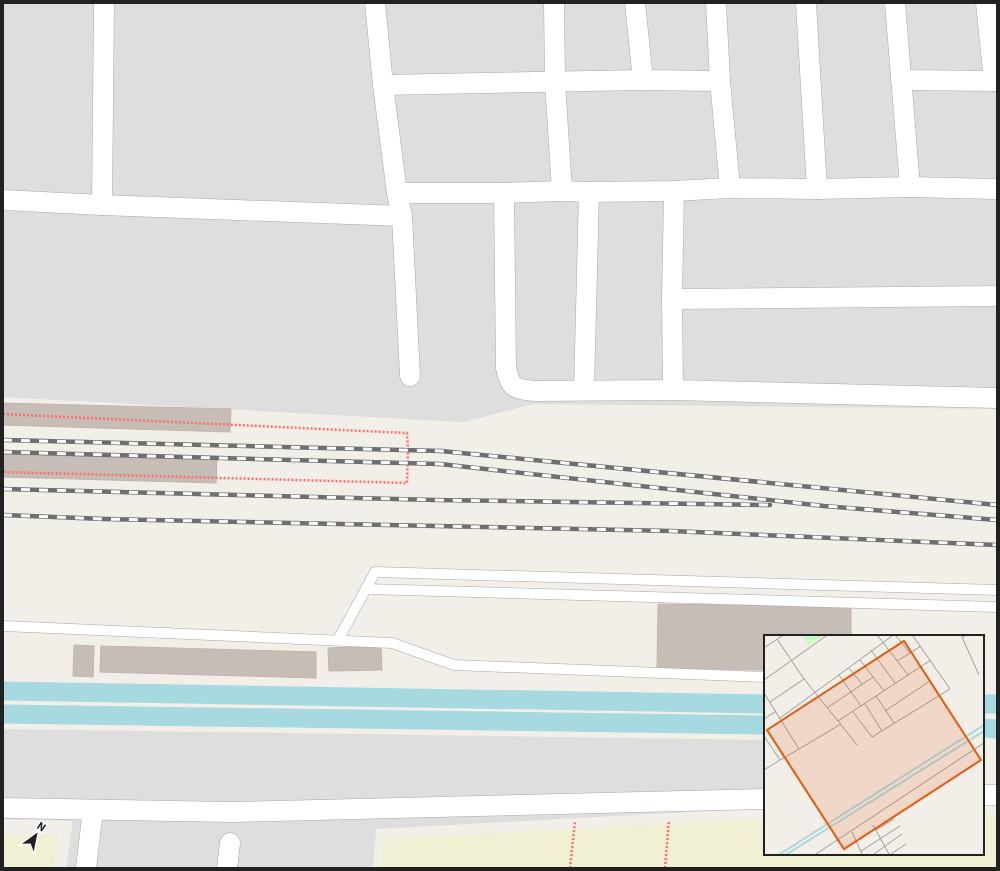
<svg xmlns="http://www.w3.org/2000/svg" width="1000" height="871" font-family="'IBM Plex Sans',sans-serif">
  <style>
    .residential { fill: #dfdede }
    .farmland { fill: #f1f0d3 }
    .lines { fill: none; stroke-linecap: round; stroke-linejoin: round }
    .canal { stroke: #a7d9e1; stroke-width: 19 }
    .building { fill: #c7bdb7; stroke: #c4b3a9 }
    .service-casing { stroke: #a8a8a8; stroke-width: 11 }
    .minor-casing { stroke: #a8a8a8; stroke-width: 21 }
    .path { stroke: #ff6e6c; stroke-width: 2.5; stroke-dasharray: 2 2; stroke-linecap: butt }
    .service { stroke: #fff; stroke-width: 10 }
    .minor { stroke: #fff; stroke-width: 20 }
    .rail-casing { stroke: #6f6f6f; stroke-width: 4.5 }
    .rail { stroke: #fff; stroke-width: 3; stroke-dasharray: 9; stroke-linecap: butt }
    .inset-river { fill: none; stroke: #a7d9e1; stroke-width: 2 }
    .inset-road { fill: none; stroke: #9e9c98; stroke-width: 1 }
    .view { fill: #e8590c; fill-opacity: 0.15; stroke: #e8590c; stroke-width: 2 }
    .inset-edge { fill: none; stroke: #212121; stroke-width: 2 }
  </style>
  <rect width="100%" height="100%" fill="#f2eee8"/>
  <g class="residential">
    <polygon points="3,3 997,3 997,409 533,404 463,422 3,397"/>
    <polygon points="3,729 765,740 765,808 376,829 373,868 66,868 73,821 3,819"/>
  </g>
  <g class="farmland">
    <polygon points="983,816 997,816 997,868 381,868 384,839 748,820 765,820 765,854 983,854"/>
    <polygon points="58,834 53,868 3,868 3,835"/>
  </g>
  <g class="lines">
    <g class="canal">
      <polyline points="3,691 765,704"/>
      <polyline points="983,704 997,704"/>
      <polyline points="3,714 765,725"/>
      <polyline points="983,728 997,729"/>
    </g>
  </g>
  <g class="building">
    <polygon points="3,403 231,409 230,432 3,425"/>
    <polygon points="3,454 217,460 216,483 3,477"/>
    <polygon points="658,604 851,607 851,636 765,636 765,670 657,668"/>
    <polygon points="74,645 94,646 93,677 73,676"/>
    <polygon points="101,646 316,652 316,678 100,672"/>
    <polygon points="381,646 382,670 329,671 328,648"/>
  </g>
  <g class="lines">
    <defs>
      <g id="service">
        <polyline points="366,589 997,607"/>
        <polyline points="3,626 392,643 454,665 765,677"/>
        <polyline points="338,640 375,572 997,590"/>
      </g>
      <g id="minor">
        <polyline points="104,3 102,205 402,216"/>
        <polyline points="375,3 383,85 397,193"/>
        <polyline points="554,3 555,82 562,191"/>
        <polyline points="635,3 643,80"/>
        <polyline points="716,3 720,81 730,188"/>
        <polyline points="806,3 817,189"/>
        <polyline points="986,3 994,81 997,81"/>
        <polyline points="901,80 994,81"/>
        <polyline points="383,85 643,80 720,81"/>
        <polyline points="910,187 997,189"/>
        <path d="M504,193L506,368C511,389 514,389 535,391L673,390L997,398"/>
        <polyline points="3,200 102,205"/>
        <polyline points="672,299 997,296"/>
        <polyline points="410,376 402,216 397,193 504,193 562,191 589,192 674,191 730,188 817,189 910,187 895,3"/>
        <polyline points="584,390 589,192"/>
        <polyline points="673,390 672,299 674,191"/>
        <polyline points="983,795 997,795"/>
        <polyline points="3,808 232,812 765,799"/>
        <polyline points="86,868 93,810"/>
        <polyline points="227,868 230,843"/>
      </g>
    </defs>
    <use href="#service" class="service-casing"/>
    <use href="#minor" class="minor-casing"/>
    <g class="path">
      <polyline points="3,414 407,433 408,450 407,483 3,472"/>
      <polyline points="570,868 575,822"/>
      <polyline points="665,868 669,820"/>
    </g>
    <use href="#service" class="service"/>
    <use href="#minor" class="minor"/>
    <defs>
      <g id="rail">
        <polyline points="3,440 441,451 997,505"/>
        <polyline points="3,452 440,464 824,506 997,520"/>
        <polyline points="3,489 435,500 770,505"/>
        <polyline points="3,515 105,519 671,531 997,545"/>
      </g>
    </defs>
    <use href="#rail" class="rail-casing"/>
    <use href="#rail" class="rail"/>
  </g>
  <g transform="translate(764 635)">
    <rect width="220" height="220" fill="#f2eee8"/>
    <path d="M38,1H58L45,10Z" fill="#c5fcc5"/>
    <path class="inset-river" d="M16,219L220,90M23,219L220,96"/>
    <path class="inset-road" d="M132,1L146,18L157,11M201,1L198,2L215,40M13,4L40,44L74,86M0,13L18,1M107,15L131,48M96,25L120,56M133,26L146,18M157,32L175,61M85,33L98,49M75,40L97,71M144,40L167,25M0,45L62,1M0,58L35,114L77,89M112,61L130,88M6,67L40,44M101,69L118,96M63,73L109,42M121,76L166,46M89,77L108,102L186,54L149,1M16,83L128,1M0,84L12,76M0,101L16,125L35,114M93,110L74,86L144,40L114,1M0,135L16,125M109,190L125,219M112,195L130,184M88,197L98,219M97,216L136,191M52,219L220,108M110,219L138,199M127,219L142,209"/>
    <path class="view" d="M140,6L217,125L80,214L3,95Z"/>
    <rect width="220" height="220" class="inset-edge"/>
  </g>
  <rect width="1000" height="871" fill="none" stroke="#212121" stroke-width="8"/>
  <g transform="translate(36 835) rotate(33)" stroke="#ffffff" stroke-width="3" paint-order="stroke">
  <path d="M0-3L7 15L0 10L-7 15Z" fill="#212121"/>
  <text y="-6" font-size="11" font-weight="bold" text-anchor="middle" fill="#212121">N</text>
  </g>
</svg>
